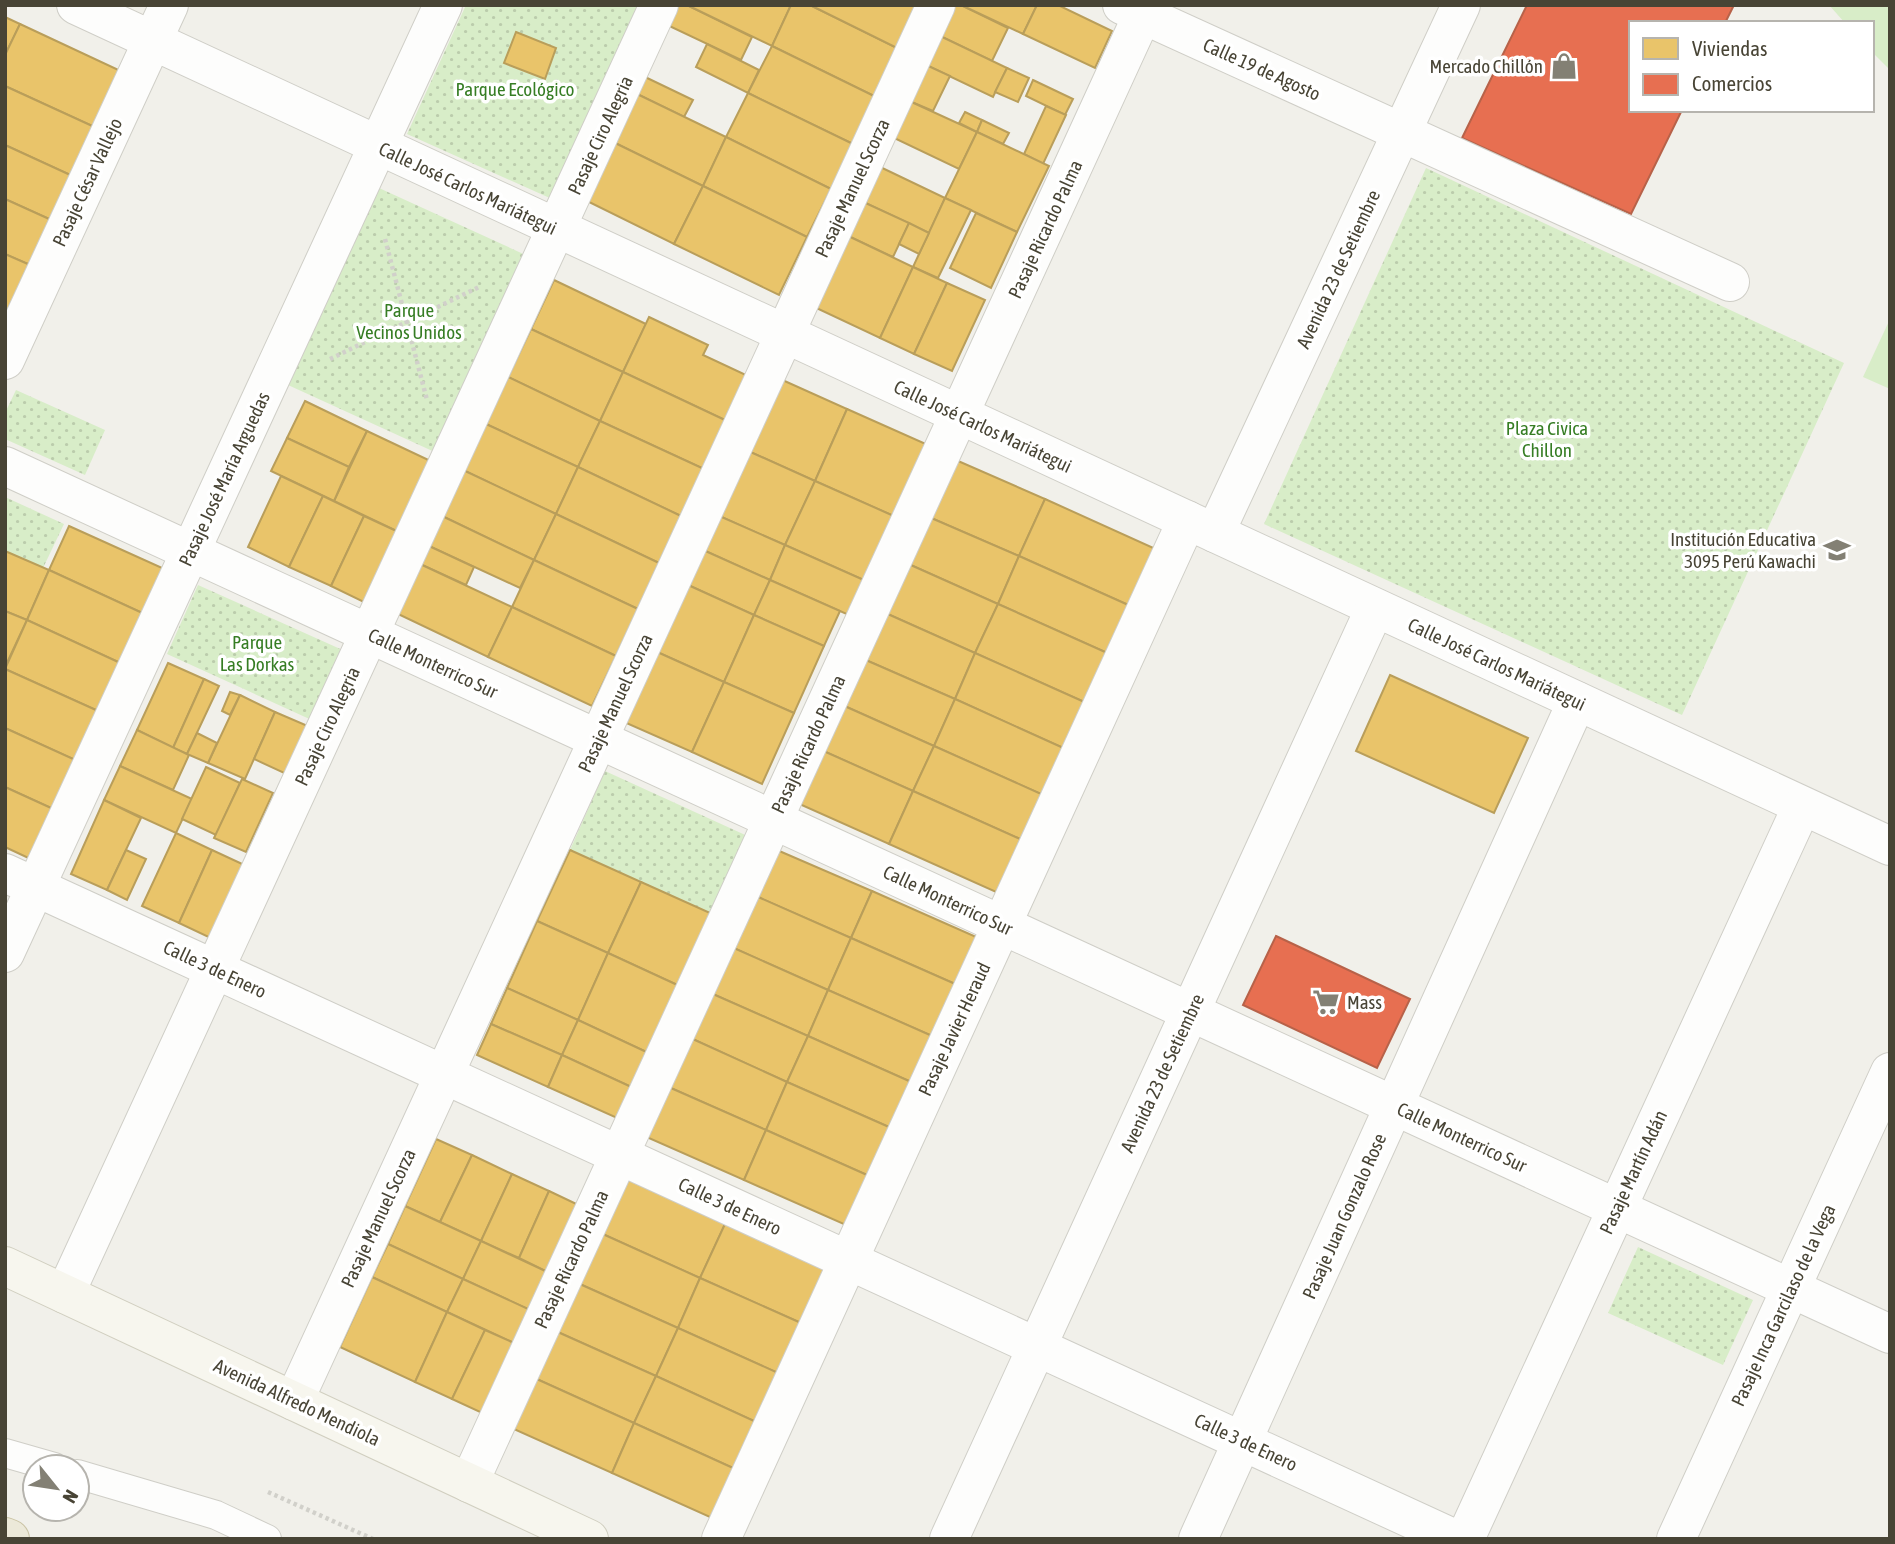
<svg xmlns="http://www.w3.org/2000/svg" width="1895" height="1544" font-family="'Asap Condensed',sans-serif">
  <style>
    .grass { fill: #d8edc8 }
    .park { fill: url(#park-dots) }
    .homes { fill: #e9c46a; stroke: #b99e5a; stroke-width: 2 }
    .shops { fill: #e76f51; stroke: #b76249; stroke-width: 2 }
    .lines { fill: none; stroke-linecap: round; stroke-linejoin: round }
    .lane-casing { stroke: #cfcec7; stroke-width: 30 }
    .street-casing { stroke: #cfcec7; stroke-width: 40 }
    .secondary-casing { stroke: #d1cfc0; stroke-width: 40 }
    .highway-casing { stroke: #cac3a4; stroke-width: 40 }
    .path { stroke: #d1d0ca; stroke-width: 4.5; stroke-dasharray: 3.5 3.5; stroke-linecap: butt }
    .lane { stroke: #fdfdfc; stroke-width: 28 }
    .street { stroke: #fdfdfc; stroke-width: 38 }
    .secondary { stroke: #f7f6ee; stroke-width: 38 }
    .highway { stroke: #ece9d9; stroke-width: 38 }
    .labels { text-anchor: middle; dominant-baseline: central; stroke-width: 7; stroke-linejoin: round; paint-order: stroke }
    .poi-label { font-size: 19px; fill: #484435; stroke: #fff; text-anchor: end }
    .street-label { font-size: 19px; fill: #484435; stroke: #fff }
    .park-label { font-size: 19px; fill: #367d24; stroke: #fff }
  </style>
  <defs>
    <pattern id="park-dots" width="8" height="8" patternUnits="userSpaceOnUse" patternTransform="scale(1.75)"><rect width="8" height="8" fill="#d8edc8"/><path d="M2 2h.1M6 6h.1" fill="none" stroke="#bbccac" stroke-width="1.8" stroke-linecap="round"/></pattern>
  </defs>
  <rect width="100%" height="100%" fill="#f1f0ea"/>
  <g class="grass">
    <polygon points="1829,5 1890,5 1890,70 1872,52 1872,23 1845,23"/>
    <polygon points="1890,319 1890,389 1863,377"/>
  </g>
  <g class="park">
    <polygon points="466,5 640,5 552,199 407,134"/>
    <polygon points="1426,168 1844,363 1682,715 1264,524"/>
    <polygon points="379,188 530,257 439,454 288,385"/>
    <polygon points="16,390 105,430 85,475 5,439 5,413"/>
    <polygon points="5,497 64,524 43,568 5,551"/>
    <polygon points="198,585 347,652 316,722 167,654"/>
    <polygon points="605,771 754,839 719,917 570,850"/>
    <polygon points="1638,1247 1753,1300 1723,1365 1608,1313"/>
  </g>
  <g class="homes">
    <polygon points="671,5 687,5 752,37 741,60 663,23"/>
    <polygon points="687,5 791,5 772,46"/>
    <polygon points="791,5 810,5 899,49 876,97 772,46"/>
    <polygon points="810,5 921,5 899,49"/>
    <polygon points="952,5 961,5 1008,28 992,61 938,35"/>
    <polygon points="961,5 1037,5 1023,34"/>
    <polygon points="1037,5 1058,5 1112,31 1095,68 1023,34"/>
    <polygon points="5,17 20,24 5,55"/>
    <polygon points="20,24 127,74 101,130 5,86 5,55"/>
    <polygon points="516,32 556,48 545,79 504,63"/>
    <polygon points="938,35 1007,68 993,97 924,64"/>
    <polygon points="707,44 759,70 748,93 696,67"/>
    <polygon points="772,46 876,97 853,144 748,93"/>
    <polygon points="924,64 950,76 933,111 907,100"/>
    <polygon points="1007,68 1029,78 1018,102 995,92"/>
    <polygon points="643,76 693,100 684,117 635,93"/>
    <polygon points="1033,80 1073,99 1065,115 1026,96"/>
    <polygon points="5,86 101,130 79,179 5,145"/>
    <polygon points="635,93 726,137 703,186 611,141"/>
    <polygon points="748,93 853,144 831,189 726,137"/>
    <polygon points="907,100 977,132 959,169 890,136"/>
    <polygon points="1046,106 1066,115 1043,164 1024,154"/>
    <polygon points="965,112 982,120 977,132 959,123"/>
    <polygon points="982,120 1009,133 1003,144 977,132"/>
    <polygon points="977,132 1049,166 1017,232 945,198"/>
    <polygon points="726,137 831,189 807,237 703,186"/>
    <polygon points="611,141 703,186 674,244 583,199"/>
    <polygon points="5,145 79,179 58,223 5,199"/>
    <polygon points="876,165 945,198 929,233 859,200"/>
    <polygon points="703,186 807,237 779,295 674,244"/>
    <polygon points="945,198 971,210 938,278 913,267"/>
    <polygon points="5,199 58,223 37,268 5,254"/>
    <polygon points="859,200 909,223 893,257 844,234"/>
    <polygon points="976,213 1017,232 991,288 950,268"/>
    <polygon points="909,223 929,233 919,254 899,244"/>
    <polygon points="844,234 913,267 880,338 810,305"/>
    <polygon points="5,254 37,268 5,314"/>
    <polygon points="913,267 947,283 914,354 880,338"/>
    <polygon points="554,280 646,324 623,372 531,329"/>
    <polygon points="947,283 985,300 952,371 914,354"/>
    <polygon points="649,317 708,345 703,355 748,376 727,421 623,372"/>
    <polygon points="531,329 623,372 600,421 508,377"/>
    <polygon points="623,372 727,421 704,469 600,421"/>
    <polygon points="769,374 847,409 815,481 737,446"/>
    <polygon points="508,377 600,421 578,467 486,424"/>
    <polygon points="305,401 367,431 349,467 287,438"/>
    <polygon points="847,409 928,445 896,517 815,481"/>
    <polygon points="600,421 704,469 681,516 578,467"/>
    <polygon points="486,424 578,467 556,514 463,470"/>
    <polygon points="367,431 439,465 405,535 334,501"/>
    <polygon points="287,438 349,467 334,501 271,471"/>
    <polygon points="737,446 815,481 785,545 708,511"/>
    <polygon points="942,454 1045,499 1019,556 915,511"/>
    <polygon points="578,467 681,516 659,563 556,514"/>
    <polygon points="463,470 556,514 534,560 442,516"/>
    <polygon points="281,476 323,496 289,567 248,547"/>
    <polygon points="815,481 896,517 866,581 785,545"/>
    <polygon points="323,496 364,516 331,586 289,567"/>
    <polygon points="1045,499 1160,551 1135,608 1019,556"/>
    <polygon points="708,511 785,545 770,580 692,545"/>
    <polygon points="915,511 1019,556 998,604 895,558"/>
    <polygon points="556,514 659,563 638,609 534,560"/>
    <polygon points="364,516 405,535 372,606 331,586"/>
    <polygon points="442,516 534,560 520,588 429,546"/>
    <polygon points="69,526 171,572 151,617 49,570"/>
    <polygon points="692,545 770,580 754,615 677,580"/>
    <polygon points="785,545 866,581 851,616 770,580"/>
    <polygon points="429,546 474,567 466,585 420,564"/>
    <polygon points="5,551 49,570 27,620 5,611"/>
    <polygon points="1019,556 1135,608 1114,656 998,604"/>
    <polygon points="895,558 998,604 975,653 872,607"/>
    <polygon points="534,560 638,609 616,656 512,607"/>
    <polygon points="420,564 512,607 488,657 396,613"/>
    <polygon points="49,570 151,617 129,667 27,620"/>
    <polygon points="677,580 754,615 724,682 646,647"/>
    <polygon points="770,580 840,611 824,646 754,615"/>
    <polygon points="998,604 1114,656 1091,705 975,653"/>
    <polygon points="512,607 616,656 592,706 488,657"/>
    <polygon points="872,607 975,653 955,699 852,654"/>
    <polygon points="5,611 27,620 5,667"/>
    <polygon points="754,615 824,646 794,713 724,682"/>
    <polygon points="27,620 129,667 107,715 5,669"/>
    <polygon points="646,647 724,682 692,752 615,718"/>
    <polygon points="975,653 1091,705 1070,751 955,699"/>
    <polygon points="852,654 955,699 934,746 831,700"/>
    <polygon points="168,663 204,679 173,748 137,730"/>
    <polygon points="5,669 107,715 84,764 5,728"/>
    <polygon points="1390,675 1528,738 1494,813 1356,751"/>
    <polygon points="204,679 219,686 187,754 173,748"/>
    <polygon points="724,682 794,713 762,784 692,752"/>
    <polygon points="230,692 240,695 230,715 222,711"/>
    <polygon points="240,695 275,712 245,779 208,763"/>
    <polygon points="955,699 1070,751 1050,798 934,746"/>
    <polygon points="831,700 934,746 913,791 810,745"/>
    <polygon points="275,712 317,730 295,778 254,759"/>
    <polygon points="5,728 84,764 62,813 5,787"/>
    <polygon points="137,730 189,755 173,790 120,766"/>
    <polygon points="197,733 217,743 208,763 187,754"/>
    <polygon points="810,745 913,791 889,844 786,798"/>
    <polygon points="934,746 1050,798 1029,843 913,791"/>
    <polygon points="120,766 192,799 176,833 104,800"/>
    <polygon points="206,767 240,783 216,835 182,819"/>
    <polygon points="242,779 273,793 246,852 214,838"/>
    <polygon points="5,787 62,813 39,863 5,847"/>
    <polygon points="913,791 1029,843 1005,896 889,844"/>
    <polygon points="104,800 141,818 107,890 71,874"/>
    <polygon points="176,833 212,850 179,923 142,906"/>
    <polygon points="770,847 872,891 851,938 749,893"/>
    <polygon points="126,850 146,859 127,900 107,890"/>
    <polygon points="212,850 253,869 219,942 179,923"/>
    <polygon points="570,850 641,882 608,953 537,921"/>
    <polygon points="641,882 719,917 686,989 608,953"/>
    <polygon points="872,891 983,940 962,987 851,938"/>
    <polygon points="749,893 851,938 828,990 727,945"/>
    <polygon points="537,921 608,953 578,1020 507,988"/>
    <polygon points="851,938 962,987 939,1039 828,990"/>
    <polygon points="727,945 828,990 808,1036 706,991"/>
    <polygon points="608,953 686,989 655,1056 578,1020"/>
    <polygon points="507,988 578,1020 562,1055 491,1024"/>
    <polygon points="828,990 939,1039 918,1085 808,1036"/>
    <polygon points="706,991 808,1036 787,1082 686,1036"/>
    <polygon points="578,1020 655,1056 640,1091 562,1055"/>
    <polygon points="491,1024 562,1055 548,1087 477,1055"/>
    <polygon points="686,1036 787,1082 766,1130 664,1085"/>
    <polygon points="808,1036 918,1085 898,1131 787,1082"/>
    <polygon points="562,1055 640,1091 626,1122 548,1087"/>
    <polygon points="787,1082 898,1131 876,1179 766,1130"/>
    <polygon points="664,1085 766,1130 744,1180 642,1135"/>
    <polygon points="766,1130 876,1179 855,1229 744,1180"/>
    <polygon points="436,1139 472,1155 440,1222 405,1206"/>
    <polygon points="472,1155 512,1174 481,1241 440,1222"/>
    <polygon points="512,1174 549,1191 519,1258 481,1241"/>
    <polygon points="621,1176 725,1224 700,1278 596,1231"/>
    <polygon points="549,1191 589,1210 558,1277 519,1258"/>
    <polygon points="405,1206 481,1241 463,1279 388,1244"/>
    <polygon points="725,1224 834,1273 810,1327 700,1278"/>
    <polygon points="596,1231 700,1278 678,1328 573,1281"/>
    <polygon points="481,1241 558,1277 541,1315 463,1279"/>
    <polygon points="388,1244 463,1279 447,1312 372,1277"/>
    <polygon points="372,1277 447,1312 415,1382 340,1347"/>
    <polygon points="700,1278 810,1327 787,1377 678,1328"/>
    <polygon points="463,1279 541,1315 525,1348 447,1312"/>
    <polygon points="573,1281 678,1328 656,1376 551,1329"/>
    <polygon points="447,1312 485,1330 452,1399 415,1382"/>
    <polygon points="678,1328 787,1377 765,1426 656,1376"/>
    <polygon points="551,1329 656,1376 634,1423 530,1376"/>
    <polygon points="485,1330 525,1348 493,1418 452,1399"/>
    <polygon points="530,1376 634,1423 612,1473 507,1426"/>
    <polygon points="656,1376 765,1426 744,1473 634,1423"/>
    <polygon points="634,1423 744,1473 721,1522 612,1473"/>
  </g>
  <g class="shops">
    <polygon points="1527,5 1734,5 1725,23 1631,23 1631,110 1682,110 1631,214 1462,138"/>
    <polygon points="1276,936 1410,999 1377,1068 1243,1005"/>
  </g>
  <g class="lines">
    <defs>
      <g id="lane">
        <polyline points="5,1453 54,1467"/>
        <polyline points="77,1474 216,1515 267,1539"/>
      </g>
      <g id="street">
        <polyline points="76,5 1890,846"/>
        <polyline points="1122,5 1730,282"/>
        <polyline points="5,360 169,5"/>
        <polyline points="5,466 1890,1334"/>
        <polyline points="1215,533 1461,5"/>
        <polyline points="5,873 1455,1539"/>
        <polyline points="5,953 443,5"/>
        <polyline points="65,1294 659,5"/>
        <polyline points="294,1401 936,5"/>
        <polyline points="469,1483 1147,5"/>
        <polyline points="721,1539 1187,520"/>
        <polyline points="949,1539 1375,608"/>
        <polyline points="1198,1539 1577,701"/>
        <polyline points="1465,1539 1802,806"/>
        <polyline points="1676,1539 1890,1072"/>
      </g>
      <polyline id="secondary" points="5,1266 589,1539"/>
      <polyline id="highway" points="5,1537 10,1539"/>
    </defs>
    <use href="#lane" class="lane-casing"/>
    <use href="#street" class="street-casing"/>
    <use href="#secondary" class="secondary-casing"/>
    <use href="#highway" class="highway-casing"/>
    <g class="path">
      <polyline points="385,239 427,400"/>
      <polyline points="330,359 479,287"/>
      <polyline points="268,1492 373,1539"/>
    </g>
    <use href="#lane" class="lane"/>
    <use href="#street" class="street"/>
    <use href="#secondary" class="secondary"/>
    <use href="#highway" class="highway"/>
  </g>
  <defs>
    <symbol id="shop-bare" viewBox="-9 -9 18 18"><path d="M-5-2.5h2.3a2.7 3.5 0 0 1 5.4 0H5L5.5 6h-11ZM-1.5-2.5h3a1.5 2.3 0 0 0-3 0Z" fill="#838074" stroke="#fff" stroke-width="2.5" paint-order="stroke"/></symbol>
    <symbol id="school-bare" viewBox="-9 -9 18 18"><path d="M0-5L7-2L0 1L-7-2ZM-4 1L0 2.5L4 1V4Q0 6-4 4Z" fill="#838074" stroke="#fff" stroke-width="2.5" paint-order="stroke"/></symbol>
    <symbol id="supermarket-bare" viewBox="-9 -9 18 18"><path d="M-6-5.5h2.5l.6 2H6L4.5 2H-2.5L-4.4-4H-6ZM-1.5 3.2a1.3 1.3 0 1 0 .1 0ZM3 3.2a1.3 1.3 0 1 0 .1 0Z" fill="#838074" stroke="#fff" stroke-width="2.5" paint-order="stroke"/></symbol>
  </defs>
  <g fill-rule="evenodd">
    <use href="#shop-bare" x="1545" y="47" width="38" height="38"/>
    <use href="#school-bare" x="1818" y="531" width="38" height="38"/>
    <use href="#supermarket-bare" x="1307" y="983" width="38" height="38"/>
  </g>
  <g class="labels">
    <g class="poi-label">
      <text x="1543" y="66">Mercado Chillón</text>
      <text x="1816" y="539">Institución Educativa<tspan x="1816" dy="22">3095 Perú Kawachi</tspan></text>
      <text x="1347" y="1002" text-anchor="start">Mass</text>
    </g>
    <g class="street-label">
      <text transform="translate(1262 69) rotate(24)">Calle 19 de Agosto</text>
      <text transform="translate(600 135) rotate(-65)">Pasaje Ciro Alegria</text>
      <text transform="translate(87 182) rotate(-65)">Pasaje César Vallejo</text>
      <text transform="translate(468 188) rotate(25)">Calle José Carlos Mariátegui</text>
      <text transform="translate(852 188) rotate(-65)">Pasaje Manuel Scorza</text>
      <text transform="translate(1045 229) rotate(-65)">Pasaje Ricardo Palma</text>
      <text transform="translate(1338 269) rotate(-65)">Avenida 23 de Setiembre</text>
      <text transform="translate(983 426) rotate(25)">Calle José Carlos Mariátegui</text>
      <text transform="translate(224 479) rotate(-65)">Pasaje José María Arguedas</text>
      <text transform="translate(433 663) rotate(25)">Calle Monterrico Sur</text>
      <text transform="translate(1497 664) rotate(25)">Calle José Carlos Mariátegui</text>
      <text transform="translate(615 703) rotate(-65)">Pasaje Manuel Scorza</text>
      <text transform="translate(327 726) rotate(-65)">Pasaje Ciro Alegria</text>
      <text transform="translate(808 744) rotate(-65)">Pasaje Ricardo Palma</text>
      <text transform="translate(948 900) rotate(25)">Calle Monterrico Sur</text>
      <text transform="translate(215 969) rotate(25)">Calle 3 de Enero</text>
      <text transform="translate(954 1029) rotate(-65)">Pasaje Javier Heraud</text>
      <text transform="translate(1162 1073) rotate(-65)">Avenida 23 de Setiembre</text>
      <text transform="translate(1462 1137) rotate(25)">Calle Monterrico Sur</text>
      <text transform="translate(1633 1172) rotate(-65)">Pasaje Martín Adán</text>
      <text transform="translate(730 1206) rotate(25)">Calle 3 de Enero</text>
      <text transform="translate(1344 1216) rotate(-66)">Pasaje Juan Gonzalo Rose</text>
      <text transform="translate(378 1218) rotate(-65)">Pasaje Manuel Scorza</text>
      <text transform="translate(571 1259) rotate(-65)">Pasaje Ricardo Palma</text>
      <text transform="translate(1783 1305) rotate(-65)">Pasaje Inca Garcilaso de la Vega</text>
      <text transform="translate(297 1402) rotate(25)">Avenida Alfredo Mendiola</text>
      <text transform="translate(1246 1442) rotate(25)">Calle 3 de Enero</text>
    </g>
    <g class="park-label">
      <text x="515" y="89">Parque Ecológico</text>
      <text x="409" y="310">Parque<tspan x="409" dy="22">Vecinos Unidos</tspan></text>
      <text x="1547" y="428">Plaza Civica<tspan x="1547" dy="22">Chillon</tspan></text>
      <text x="257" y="642">Parque<tspan x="257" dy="22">Las Dorkas</tspan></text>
    </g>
  </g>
  <rect width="1895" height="1544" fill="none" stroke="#484435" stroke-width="14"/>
  <rect x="1629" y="21" width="245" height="91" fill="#ffffff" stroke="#b6b4ae" stroke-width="2"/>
  <rect x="1643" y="38" width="35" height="21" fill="#e9c46a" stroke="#b6b4ae" stroke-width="2"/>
  <text x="1692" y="56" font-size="21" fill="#484435">Viviendas</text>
  <rect x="1643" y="74" width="35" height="21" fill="#e76f51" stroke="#b6b4ae" stroke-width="2"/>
  <text x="1692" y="91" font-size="21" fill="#484435">Comercios</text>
  <g transform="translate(56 1488) rotate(120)"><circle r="33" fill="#ffffff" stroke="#b6b4ae" stroke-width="2"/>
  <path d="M0-5L12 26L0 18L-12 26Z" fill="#838074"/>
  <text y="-10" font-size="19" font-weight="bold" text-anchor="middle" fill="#484435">N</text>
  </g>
</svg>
